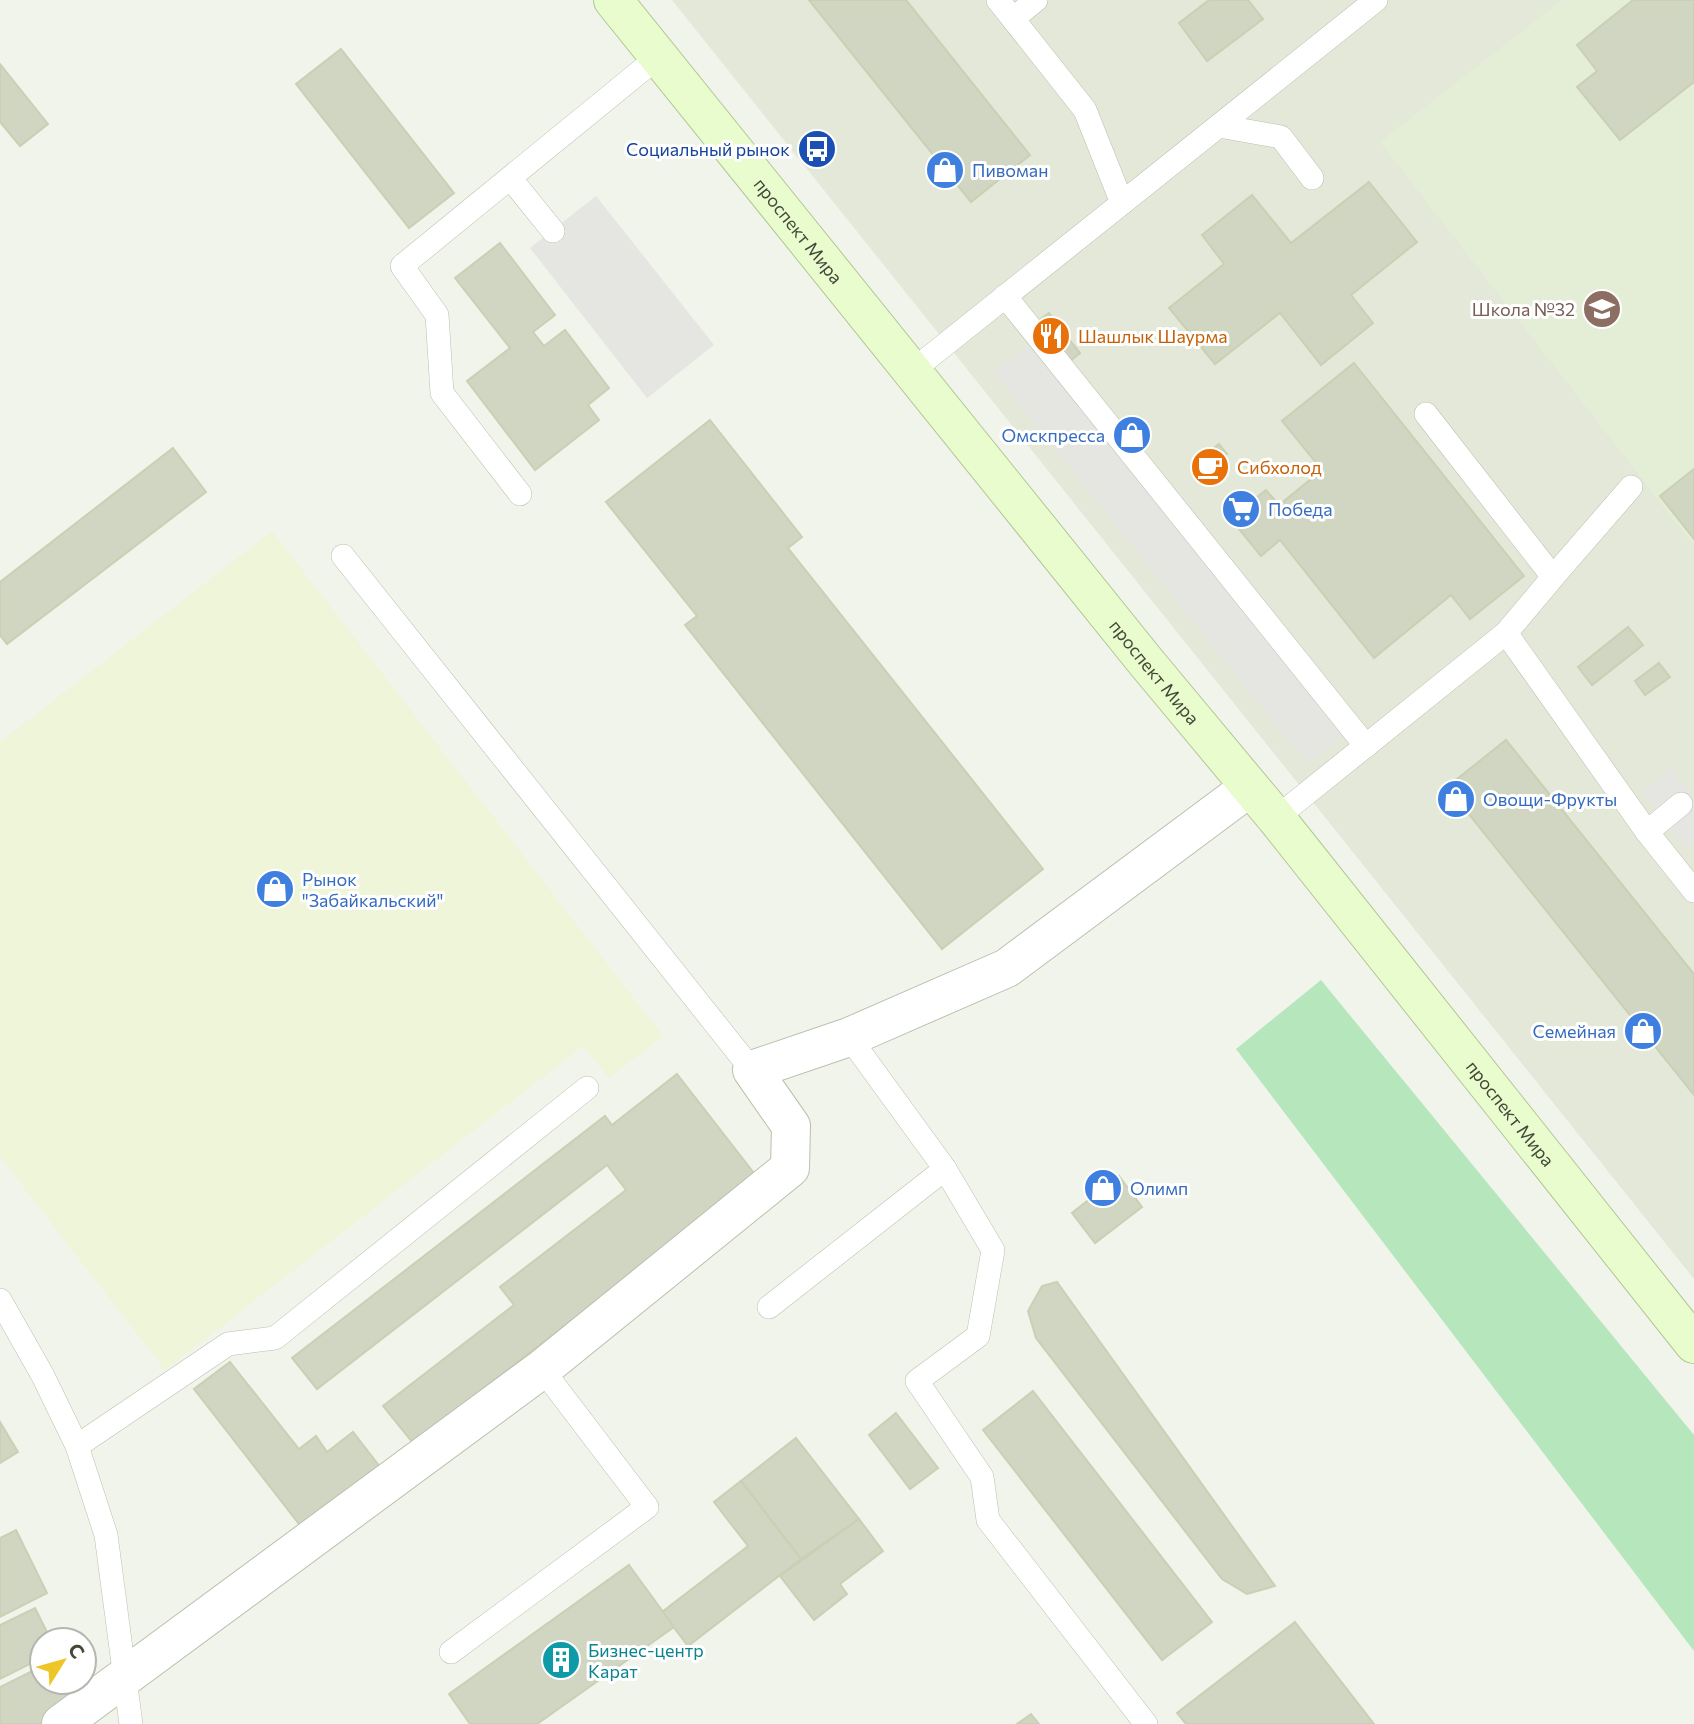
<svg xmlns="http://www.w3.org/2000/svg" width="1694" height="1724" font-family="Commissioner,sans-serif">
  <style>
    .residential { fill: #e3e8d9 }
    .commercial { fill: #eef5d8 }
    .education { fill: #e4edd6 }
    .green { fill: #b6e6bb }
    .parking { fill: #e5e6e2 }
    .building { fill: #d0d6c1; stroke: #c9d0b4; stroke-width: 2 }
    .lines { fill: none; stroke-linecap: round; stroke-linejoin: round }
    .service-casing { stroke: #bac0ae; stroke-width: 24 }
    .minor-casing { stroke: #bac0ae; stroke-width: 40 }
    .secondary-casing { stroke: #b3c695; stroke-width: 40 }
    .service { stroke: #fff; stroke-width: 23 }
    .minor { stroke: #fff; stroke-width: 38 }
    .secondary { stroke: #e9fccd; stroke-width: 38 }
    .labels { text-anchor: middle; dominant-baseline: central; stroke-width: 6; stroke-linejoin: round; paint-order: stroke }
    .transit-label { font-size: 18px; fill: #164399; stroke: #fff; text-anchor: end }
    .shop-label { font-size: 18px; fill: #366cbe; stroke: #fff; text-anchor: start }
    .street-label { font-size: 18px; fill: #444839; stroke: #fff }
    .education-label { font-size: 18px; fill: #785e54; stroke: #fff; text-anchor: end }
    .food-label { font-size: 18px; fill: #c56008; stroke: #fff; text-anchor: start }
    .culture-label { font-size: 18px; fill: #0d838f; stroke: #fff; text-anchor: start }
  </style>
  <rect width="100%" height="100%" fill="#f1f4eb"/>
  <polygon class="residential" points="672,0 1694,0 1694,1279"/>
  <polygon class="commercial" points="272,531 663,1036 609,1078 583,1046 165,1370 0,1157 0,742"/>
  <polygon class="education" points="1562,0 1694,0 1694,546 1380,142"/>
  <polygon class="green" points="1321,980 1694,1435 1694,1651 1236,1049"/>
  <g class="parking">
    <polygon points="596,196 714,345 647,398 530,248"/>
    <polygon points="1042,334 1357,725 1308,764 994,373"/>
    <polygon points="1671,768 1694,797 1694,844 1687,849 1642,792"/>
  </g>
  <g class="building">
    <polygon points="809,0 906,0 1030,155 971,202"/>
    <polygon points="1209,0 1248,0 1263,19 1207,61 1179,23"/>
    <polygon points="1633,0 1694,0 1694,82 1620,140 1577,87 1597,71 1577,45"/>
    <polygon points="341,49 454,193 409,228 296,84"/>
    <polygon points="0,64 48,124 20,146 0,122"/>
    <polygon points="1369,182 1417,242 1351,295 1373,323 1321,365 1280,313 1215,364 1169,308 1224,264 1202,235 1252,195 1291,243"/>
    <polygon points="500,243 555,315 533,332 544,346 565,330 609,388 588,405 599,420 535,470 467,381 510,348 455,278"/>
    <polygon points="1049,313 1064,332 1053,340 1038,321"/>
    <polygon points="1065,334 1080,353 1070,361 1055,342"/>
    <polygon points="1354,363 1524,576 1470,619 1451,595 1374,658 1280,540 1261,556 1230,518 1266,490 1279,505 1322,470 1282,421"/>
    <polygon points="710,420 802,537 788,548 1043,869 942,949 685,625 697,616 606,502"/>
    <polygon points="1139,420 1149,432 1137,441 1127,429"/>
    <polygon points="1219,444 1227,454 1216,462 1208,453"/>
    <polygon points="173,448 206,492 7,644 0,635 0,582"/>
    <polygon points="1207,454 1215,464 1204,472 1196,462"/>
    <polygon points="1694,469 1694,539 1660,496"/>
    <polygon points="1628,627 1643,645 1592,685 1578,667"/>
    <polygon points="1659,663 1670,677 1645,695 1635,681"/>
    <polygon points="1506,740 1694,974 1694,1095 1447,787"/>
    <polygon points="677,1074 757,1177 413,1443 383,1406 514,1305 500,1287 626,1190 607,1165 317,1389 292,1358 605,1116 612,1125"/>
    <polygon points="1119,1176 1142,1207 1095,1243 1072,1213"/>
    <polygon points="1057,1282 1275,1586 1247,1594 1222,1579 1036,1338 1028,1311 1042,1286"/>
    <polygon points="230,1362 299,1449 316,1436 327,1452 353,1432 384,1472 306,1533 194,1389"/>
    <polygon points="1033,1391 1212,1622 1162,1660 983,1430"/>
    <polygon points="896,1413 938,1468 910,1489 869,1435"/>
    <polygon points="0,1422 18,1452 0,1463"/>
    <polygon points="796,1438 859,1519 801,1559 741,1481"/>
    <polygon points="741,1481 801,1559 688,1646 662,1612 748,1546 714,1502"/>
    <polygon points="859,1519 883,1551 840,1584 847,1594 814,1620 780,1576"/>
    <polygon points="16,1530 47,1593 0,1617 0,1538"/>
    <polygon points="629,1565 674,1627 537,1724 470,1724 449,1694"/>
    <polygon points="35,1608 51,1640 42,1640 42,1658 0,1679 0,1625"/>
    <polygon points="1295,1622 1374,1724 1186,1724 1177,1713"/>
    <polygon points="42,1666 42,1682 62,1682 75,1708 42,1724 0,1724 0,1687"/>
    <polygon points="1031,1714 1039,1724 1017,1724"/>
  </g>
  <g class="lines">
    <defs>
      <g id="service">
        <polyline points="998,0 1085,110 1122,203"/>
        <polyline points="1013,19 1036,0"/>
        <polyline points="1219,126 1281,137 1312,178"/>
        <polyline points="511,179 553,231"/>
        <polyline points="1005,296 1366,746"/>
        <polyline points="912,371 1376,0"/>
        <polyline points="1426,414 1553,577 1506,633"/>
        <polyline points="520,494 442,393 437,315 402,266 658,57"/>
        <polyline points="343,556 752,1070"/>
        <polyline points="1553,577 1631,487"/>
        <polyline points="1276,818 1506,633 1647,832 1694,891"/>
        <polyline points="1647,832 1681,804"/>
        <polyline points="945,1169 993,1250 978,1336 917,1381 982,1477 988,1520 1146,1724"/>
        <polyline points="0,1300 43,1376 77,1446 106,1535 131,1724"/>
        <polyline points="769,1307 945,1169 849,1037"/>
        <polyline points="77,1446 228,1344 275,1338 587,1088"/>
        <polyline points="451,1652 647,1507 542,1369"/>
      </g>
      <polyline id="minor" points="61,1724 542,1369 790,1168 791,1126 752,1070 849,1037 1007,968 1250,787"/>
      <g id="secondary">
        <path id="s1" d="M613,0L1146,662L1276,818L1694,1344"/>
      </g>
    </defs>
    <use href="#service" class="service-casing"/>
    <use href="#minor" class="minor-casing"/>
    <use href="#secondary" class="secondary-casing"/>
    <use href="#service" class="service"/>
    <use href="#minor" class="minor"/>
    <use href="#secondary" class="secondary"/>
  </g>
  <defs>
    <symbol id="bus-disc" viewBox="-11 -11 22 22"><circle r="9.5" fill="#1a4fb4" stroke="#fff"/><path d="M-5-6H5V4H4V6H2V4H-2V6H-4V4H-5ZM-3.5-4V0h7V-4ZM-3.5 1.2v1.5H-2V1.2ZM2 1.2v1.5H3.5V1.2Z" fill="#fff"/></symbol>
    <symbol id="shop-disc" viewBox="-11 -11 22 22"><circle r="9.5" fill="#3f7fe0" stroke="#fff"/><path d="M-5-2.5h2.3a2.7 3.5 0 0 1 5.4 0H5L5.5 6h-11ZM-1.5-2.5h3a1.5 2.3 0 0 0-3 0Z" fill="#fff"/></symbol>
    <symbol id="school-disc" viewBox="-11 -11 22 22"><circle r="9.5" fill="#8d6e63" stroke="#fff"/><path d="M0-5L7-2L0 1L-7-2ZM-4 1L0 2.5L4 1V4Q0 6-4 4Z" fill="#fff"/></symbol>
    <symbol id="restaurant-disc" viewBox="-11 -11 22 22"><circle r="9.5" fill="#e8710a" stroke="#fff"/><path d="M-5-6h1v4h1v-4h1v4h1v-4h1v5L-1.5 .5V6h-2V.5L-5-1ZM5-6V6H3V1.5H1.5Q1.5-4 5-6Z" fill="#fff"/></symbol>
    <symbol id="cafe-disc" viewBox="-11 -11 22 22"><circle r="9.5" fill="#e8710a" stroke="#fff"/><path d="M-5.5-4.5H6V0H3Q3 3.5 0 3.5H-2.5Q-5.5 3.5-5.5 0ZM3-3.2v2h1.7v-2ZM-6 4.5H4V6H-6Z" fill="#fff"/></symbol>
    <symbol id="supermarket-disc" viewBox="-11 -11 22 22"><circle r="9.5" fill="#3f7fe0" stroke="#fff"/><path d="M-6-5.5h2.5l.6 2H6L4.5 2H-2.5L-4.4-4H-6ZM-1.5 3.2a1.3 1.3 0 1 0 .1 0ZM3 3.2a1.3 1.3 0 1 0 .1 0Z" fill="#fff"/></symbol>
    <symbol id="building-disc" viewBox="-11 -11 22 22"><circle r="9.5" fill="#0f9aa8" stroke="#fff"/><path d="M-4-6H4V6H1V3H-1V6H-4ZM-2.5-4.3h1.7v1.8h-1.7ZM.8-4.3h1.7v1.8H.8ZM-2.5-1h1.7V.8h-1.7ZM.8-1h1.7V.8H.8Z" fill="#fff"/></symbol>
  </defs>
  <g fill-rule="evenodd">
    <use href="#bus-disc" x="795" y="127" width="44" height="44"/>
    <use href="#shop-disc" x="923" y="148" width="44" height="44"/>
    <use href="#school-disc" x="1580" y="287" width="44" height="44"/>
    <use href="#restaurant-disc" x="1029" y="314" width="44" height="44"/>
    <use href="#shop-disc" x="1110" y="413" width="44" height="44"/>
    <use href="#cafe-disc" x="1188" y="445" width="44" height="44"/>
    <use href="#supermarket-disc" x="1219" y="487" width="44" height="44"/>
    <use href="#shop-disc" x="1434" y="777" width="44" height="44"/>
    <use href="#shop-disc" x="253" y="867" width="44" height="44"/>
    <use href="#shop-disc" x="1621" y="1009" width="44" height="44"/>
    <use href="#shop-disc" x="1081" y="1166" width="44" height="44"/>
    <use href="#building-disc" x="539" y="1638" width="44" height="44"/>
  </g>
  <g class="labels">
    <g class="transit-label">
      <text x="790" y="149">Социальный рынок</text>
    </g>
    <g class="shop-label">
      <text x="972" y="170">Пивоман</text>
      <text x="1105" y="435" text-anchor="end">Омскпресса</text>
      <text x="1268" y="509">Победа</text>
      <text x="1483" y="799">Овощи-Фрукты</text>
      <text x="302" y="879">Рынок<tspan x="302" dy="21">"Забайкальский"</tspan></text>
      <text x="1616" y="1031" text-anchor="end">Семейная</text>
      <text x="1130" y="1188">Олимп</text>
    </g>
    <g class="street-label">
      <text stroke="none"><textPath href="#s1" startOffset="296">проспект Мира</textPath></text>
      <text stroke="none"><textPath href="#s1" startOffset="863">проспект Мира</textPath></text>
      <text stroke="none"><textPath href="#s1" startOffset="1430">проспект Мира</textPath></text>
    </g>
    <g class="education-label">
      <text x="1575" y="309">Школа №32</text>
    </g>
    <g class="food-label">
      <text x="1078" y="336">Шашлык Шаурма</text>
      <text x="1237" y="467">Сибхолод</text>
    </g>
    <g class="culture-label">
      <text x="588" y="1650">Бизнес-центр<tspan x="588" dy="21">Карат</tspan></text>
    </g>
  </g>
  <g transform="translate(63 1661) rotate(53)"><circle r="33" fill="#ffffff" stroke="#b4b6b0" stroke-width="2"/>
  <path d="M0-5L12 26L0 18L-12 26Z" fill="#eec628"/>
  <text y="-10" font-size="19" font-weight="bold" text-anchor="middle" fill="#444839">С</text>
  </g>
</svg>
